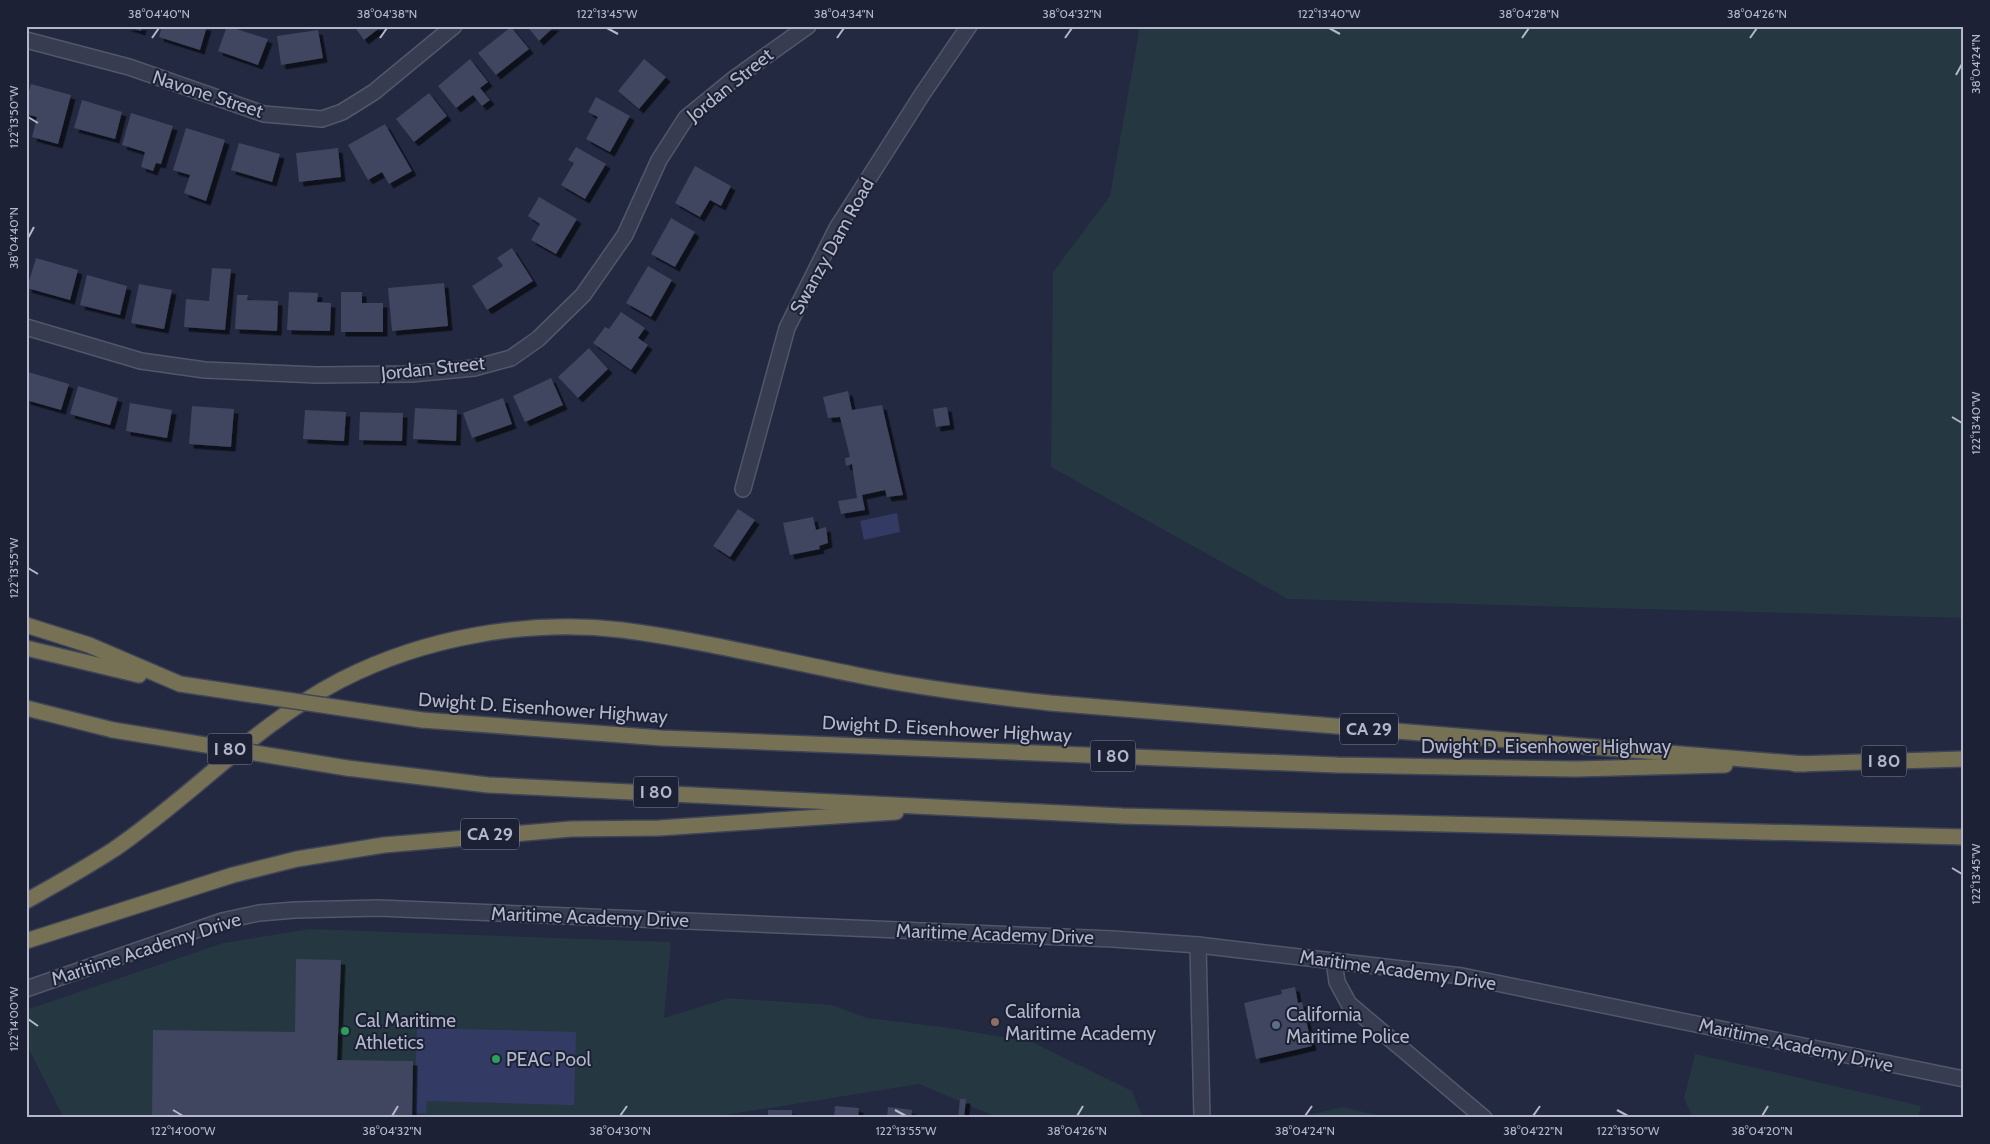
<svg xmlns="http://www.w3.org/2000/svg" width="1990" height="1144" font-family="Cabin,sans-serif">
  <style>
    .green { fill: #253741 }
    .water { fill: #333b64 }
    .building { fill: #3f4560; filter: url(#shadow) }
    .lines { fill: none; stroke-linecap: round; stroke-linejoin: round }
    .minor-casing { stroke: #52576a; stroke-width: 18 }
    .highway-casing { stroke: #3f4457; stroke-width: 18 }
    .minor { stroke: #373c50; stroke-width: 15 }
    .highway { stroke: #767154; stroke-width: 15 }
    .highway-bridge-casing { stroke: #3f4457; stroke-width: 18; stroke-linecap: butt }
    .highway-bridge { stroke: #767154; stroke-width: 15 }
    .ticks { fill: none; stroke: #b4b7ca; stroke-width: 2 }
    .education-dot { fill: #8d6e63; stroke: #1c2135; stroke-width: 2 }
    .service-dot { fill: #5c6f8a; stroke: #1c2135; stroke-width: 2 }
    .leisure-dot { fill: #2e9e5b; stroke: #1c2135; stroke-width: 2 }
    .labels { text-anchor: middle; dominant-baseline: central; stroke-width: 4; stroke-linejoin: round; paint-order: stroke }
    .shield { fill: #1c2135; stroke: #868a9d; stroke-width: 1 }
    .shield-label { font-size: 18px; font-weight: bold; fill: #b4b7ca }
    .street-label { font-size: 19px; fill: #b4b7ca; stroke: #1c2135 }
    .poi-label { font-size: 19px; fill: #b4b7ca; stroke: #1c2135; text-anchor: start }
    .neatline { fill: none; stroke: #b4b7ca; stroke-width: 2 }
    .ticks-label { font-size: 12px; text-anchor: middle; fill: #b4b7ca }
  </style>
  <defs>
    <filter id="shadow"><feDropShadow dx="4.5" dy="4.5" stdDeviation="0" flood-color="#0009"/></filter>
  </defs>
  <rect width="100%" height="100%" fill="#232940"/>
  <g class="green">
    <polygon points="1140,26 1964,26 1964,618 1288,599 1051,467 1053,272 1110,196"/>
    <polygon points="310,929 671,942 664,1018 728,998 832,1005 867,1018 943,1027 1032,1042 1132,1091 1143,1118 999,1118 919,1084 707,1118 64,1118 26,1044 26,1010 223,943"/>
    <polygon points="1695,1054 1921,1106 1918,1118 1705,1118 1692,1115 1684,1099"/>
    <polygon points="1343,1107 1390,1118 1294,1118"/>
  </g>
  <g class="water">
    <polygon points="897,513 900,532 864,540 860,521"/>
    <polygon points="417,1028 576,1032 574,1105 427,1101 426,1113 414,1113"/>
  </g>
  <g class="building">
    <polygon points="125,26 142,26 141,31"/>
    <polygon points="162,26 207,26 200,50 159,37"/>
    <polygon points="227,26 268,39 258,65 218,51"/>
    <polygon points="354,26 382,26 364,40"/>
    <polygon points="527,26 555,26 539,41"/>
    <polygon points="511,27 529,49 496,75 478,53"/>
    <polygon points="318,30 323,58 281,65 277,36"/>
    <polygon points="470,59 488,82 480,88 490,100 482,106 473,95 456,108 438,86"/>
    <polygon points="644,59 666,77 639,109 618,91"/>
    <polygon points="31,84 71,95 58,144 32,137 37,117 26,114 26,101"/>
    <polygon points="429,93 447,116 414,142 396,119"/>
    <polygon points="596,97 630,116 610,152 586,139 598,117 588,112"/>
    <polygon points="82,100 122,112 115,139 74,128"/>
    <polygon points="131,113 173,126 161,164 156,163 153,171 141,167 145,152 122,145"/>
    <polygon points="385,124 412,171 389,184 382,172 368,180 348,145"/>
    <polygon points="186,128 225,140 206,201 184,193 190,175 173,170"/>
    <polygon points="239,143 280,154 272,182 231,170"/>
    <polygon points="576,147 606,164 585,199 561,185 574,163 568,160"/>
    <polygon points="338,148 341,177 299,182 296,153"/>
    <polygon points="695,166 731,186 721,206 710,200 700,217 675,203"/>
    <polygon points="539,197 577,219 556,254 531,240 540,224 528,216"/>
    <polygon points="671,218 695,232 675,267 651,254"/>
    <polygon points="512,248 533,281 487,310 472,286 503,266 497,258"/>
    <polygon points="36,258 78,270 70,300 27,288"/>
    <polygon points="648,266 672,280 651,317 626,303"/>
    <polygon points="212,268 231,269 225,330 184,327 186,299 209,301"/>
    <polygon points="87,275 127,286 120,315 80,305"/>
    <polygon points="444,283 448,326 392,331 388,288"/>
    <polygon points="139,284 172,290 164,329 131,323"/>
    <polygon points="289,292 318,293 317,302 331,303 330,331 287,330"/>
    <polygon points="341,292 362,292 362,303 383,303 383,332 341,332"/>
    <polygon points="237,295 248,295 247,300 278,301 277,331 235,329"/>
    <polygon points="621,312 645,328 638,338 648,345 631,370 593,343 605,327 609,329"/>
    <polygon points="589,348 608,369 578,398 558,377"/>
    <polygon points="28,372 69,384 61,410 26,400"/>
    <polygon points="551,378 563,405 525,422 513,396"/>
    <polygon points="78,386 118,398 110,425 70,414"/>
    <polygon points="848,391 852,410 882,405 903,495 887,497 885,490 862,495 865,510 841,514 838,501 857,498 852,464 846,466 845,458 850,457 840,417 828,418 823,397"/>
    <polygon points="503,398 512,424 472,438 463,413"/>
    <polygon points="130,403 172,410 167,438 126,431"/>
    <polygon points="192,406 234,409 231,447 189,444"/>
    <polygon points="947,407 950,425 936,427 933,409"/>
    <polygon points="415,408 457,410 456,441 413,439"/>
    <polygon points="305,410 346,412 344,441 303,439"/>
    <polygon points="360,412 403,413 402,441 359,440"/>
    <polygon points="738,509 755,520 730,557 713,546"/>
    <polygon points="813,517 816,530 826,527 828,543 819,546 820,549 790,555 783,523"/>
    <polygon points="296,959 341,960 337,1060 413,1061 412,1118 152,1118 153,1030 295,1032"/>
    <polygon points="1295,987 1298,1003 1302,1002 1312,1046 1256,1059 1244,1003 1282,994 1281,990"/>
    <polygon points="960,1099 966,1099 964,1118 958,1118"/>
    <polygon points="835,1106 859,1108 858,1118 834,1118"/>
    <polygon points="888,1107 912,1110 911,1118 887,1118"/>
    <rect x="768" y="1110" width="24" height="8"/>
    <polygon points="941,1115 956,1116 956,1118 941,1118"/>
  </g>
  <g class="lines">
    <defs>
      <g id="minor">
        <polyline points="26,40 129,67 264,114 322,119 342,112 374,92 454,26"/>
        <polyline points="26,327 141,361 205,370 317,375 411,374 474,368 511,358 538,339 583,295 625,235 659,160 686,118 735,78 808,26"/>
        <polyline points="743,489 787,328 837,228 923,93 969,26"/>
        <polyline points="1198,945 1202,1118"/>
        <polyline points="1334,961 1337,982 1349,1004 1484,1118"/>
        <polyline points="26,989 222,921 259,913 295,910 378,908 1113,939 1198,945 1462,976 1964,1079"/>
      </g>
      <g id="highway">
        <polyline points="26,625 89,645 180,684"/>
        <polyline points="26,648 139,675"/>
        <polyline points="26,708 113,730"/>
        <polyline points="422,720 662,738 1337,765 1576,769 1725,765"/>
        <polyline points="1795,764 1964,759"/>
        <polyline points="347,768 488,785 1122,816 1964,837"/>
        <path d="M26,901C55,885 85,868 113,850C191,797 256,724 341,680C425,637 528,619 622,630C699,640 776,659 852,674C918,688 984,696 1050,703L1805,764"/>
        <polyline points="26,941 233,875 297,859 384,845 571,829 659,828 896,812"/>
      </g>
    </defs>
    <use href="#minor" class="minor-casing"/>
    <use href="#highway" class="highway-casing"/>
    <use href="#minor" class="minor"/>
    <use href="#highway" class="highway"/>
    <defs>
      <g id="highway-bridge">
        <polyline points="180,684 422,720"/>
        <polyline points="113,730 347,768"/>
      </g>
    </defs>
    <use href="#highway-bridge" class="highway-bridge-casing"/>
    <use href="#highway-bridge" class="highway-bridge"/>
  </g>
  <path class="ticks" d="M607,28L618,34M1329,28L1340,34M152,38L159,28M380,38L387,28M837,38L844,28M1065,38L1072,28M1522,38L1529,28M1750,38L1757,28M1956,75L1962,64M28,117L38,123M28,238L34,227M1952,417L1962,423M28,568L38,574M1952,868L1962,874M28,1019L38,1026M173,1110L183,1116M895,1110L906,1116M1617,1110L1628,1116M392,1116L398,1106M620,1116L627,1106M1077,1116L1083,1106M1305,1116L1312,1106M1533,1116L1540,1106M1762,1116L1768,1106"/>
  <circle class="education-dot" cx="995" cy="1022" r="5"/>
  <circle class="service-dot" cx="1276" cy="1025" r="5"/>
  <g class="leisure-dot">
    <circle cx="345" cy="1031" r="5"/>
    <circle cx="496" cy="1059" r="5"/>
  </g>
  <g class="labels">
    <g class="shield">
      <rect x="1340" y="713.5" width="58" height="31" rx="4"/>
      <rect x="207.5" y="733.5" width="45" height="31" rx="4"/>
      <rect x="1090.5" y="740.5" width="45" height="31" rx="4"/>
      <rect x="1861.5" y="745.5" width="45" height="31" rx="4"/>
      <rect x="633.5" y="776.5" width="45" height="31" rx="4"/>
      <rect x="461" y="818.5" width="58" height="31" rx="4"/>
    </g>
    <g class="shield-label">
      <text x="1369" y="729">CA 29</text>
      <text x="230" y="749">I 80</text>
      <text x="1113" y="756">I 80</text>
      <text x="1884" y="761">I 80</text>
      <text x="656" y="792">I 80</text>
      <text x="490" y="834">CA 29</text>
    </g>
    <g class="street-label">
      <text transform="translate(730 85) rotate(-39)">Jordan Street</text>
      <text transform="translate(208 94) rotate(18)">Navone Street</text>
      <text transform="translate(832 246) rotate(-61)">Swanzy Dam Road</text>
      <text transform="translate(433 368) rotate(-6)">Jordan Street</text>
      <text transform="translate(543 708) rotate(4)">Dwight D. Eisenhower Highway</text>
      <text transform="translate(947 729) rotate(3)">Dwight D. Eisenhower Highway</text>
      <text x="1546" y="746">Dwight D. Eisenhower Highway</text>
      <text transform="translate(590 917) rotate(2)">Maritime Academy Drive</text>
      <text transform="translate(995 934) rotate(2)">Maritime Academy Drive</text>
      <text transform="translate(146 949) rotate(-18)">Maritime Academy Drive</text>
      <text transform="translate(1398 970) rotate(8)">Maritime Academy Drive</text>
      <text transform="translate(1796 1045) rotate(12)">Maritime Academy Drive</text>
    </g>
    <g class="poi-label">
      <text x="1005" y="1011">California<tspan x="1005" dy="22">Maritime Academy</tspan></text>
      <text x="1286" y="1014">California<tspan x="1286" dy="22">Maritime Police</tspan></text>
      <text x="355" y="1020">Cal Maritime<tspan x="355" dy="22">Athletics</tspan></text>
      <text x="506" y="1059">PEAC Pool</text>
    </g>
  </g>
  <rect width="1990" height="1144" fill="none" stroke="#1c2135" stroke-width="55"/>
  <rect x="28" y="28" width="1934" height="1088" class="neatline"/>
  <g class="ticks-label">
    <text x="159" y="18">38°04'40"N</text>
    <text x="387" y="18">38°04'38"N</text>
    <text x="607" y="18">122°13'45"W</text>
    <text x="844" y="18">38°04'34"N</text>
    <text x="1072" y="18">38°04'32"N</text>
    <text x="1329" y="18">122°13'40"W</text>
    <text x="1529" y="18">38°04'28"N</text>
    <text x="1757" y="18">38°04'26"N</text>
    <text transform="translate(1976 64) rotate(-90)" y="4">38°04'24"N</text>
    <text transform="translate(14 117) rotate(-90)" y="4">122°13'50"W</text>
    <text transform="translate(14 238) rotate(-90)" y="4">38°04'40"N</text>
    <text transform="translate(1976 423) rotate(-90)" y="4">122°13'40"W</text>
    <text transform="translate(14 568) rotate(-90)" y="4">122°13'55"W</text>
    <text transform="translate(1976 874) rotate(-90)" y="4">122°13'45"W</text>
    <text transform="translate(14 1019) rotate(-90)" y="4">122°14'00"W</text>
    <text x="183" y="1135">122°14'00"W</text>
    <text x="392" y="1135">38°04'32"N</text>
    <text x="620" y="1135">38°04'30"N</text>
    <text x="906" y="1135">122°13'55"W</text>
    <text x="1077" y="1135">38°04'26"N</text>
    <text x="1305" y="1135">38°04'24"N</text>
    <text x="1533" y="1135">38°04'22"N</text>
    <text x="1628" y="1135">122°13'50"W</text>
    <text x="1762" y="1135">38°04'20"N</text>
  </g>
</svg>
